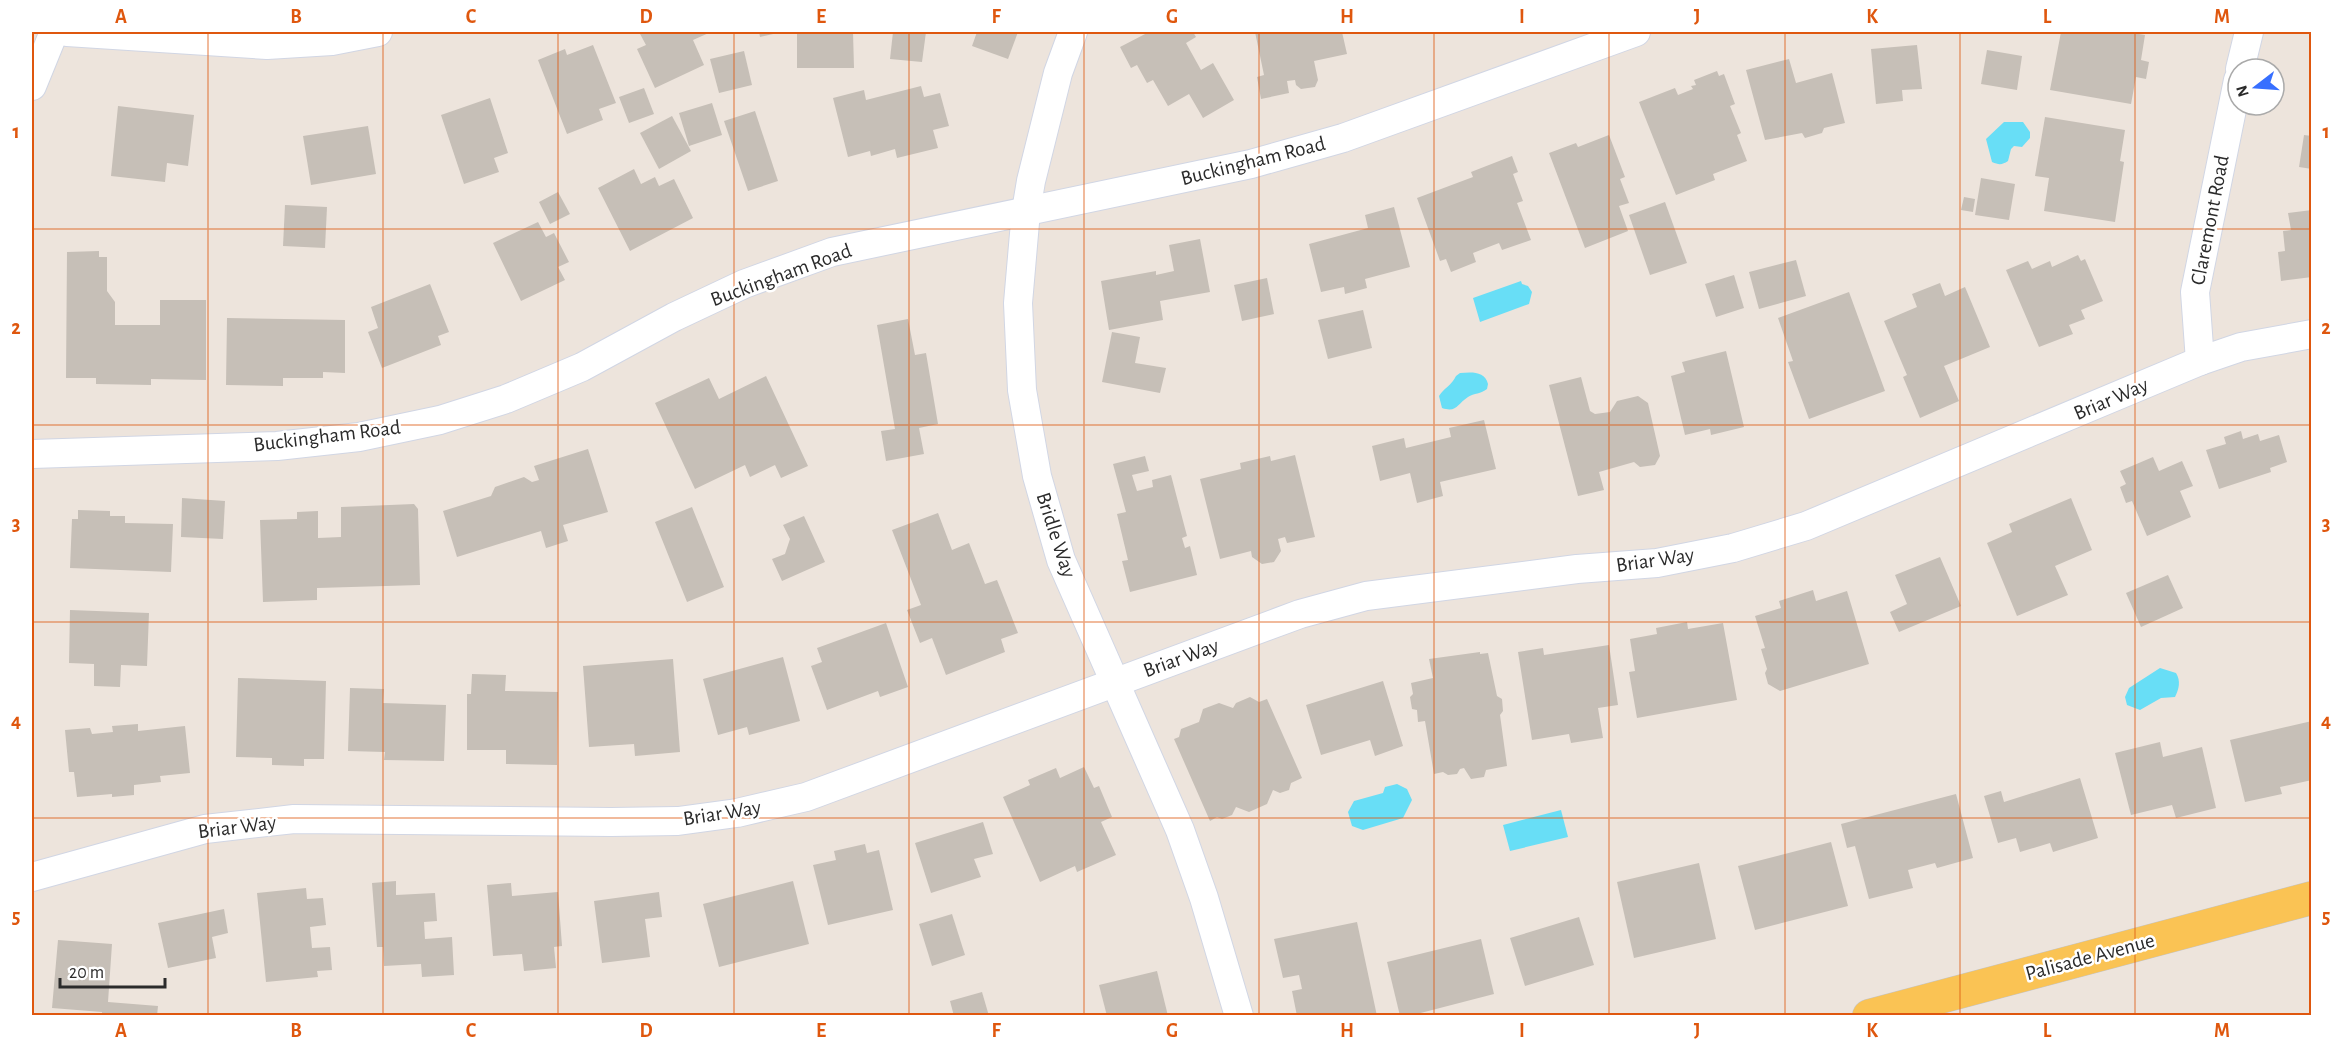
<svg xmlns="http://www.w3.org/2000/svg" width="2343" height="1047" font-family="'Alegreya Sans',sans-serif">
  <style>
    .water { fill: #68def6 }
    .building { fill: #c6bfb7 }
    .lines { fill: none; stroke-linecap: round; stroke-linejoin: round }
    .street-casing { stroke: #d1d6e4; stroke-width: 30 }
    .primary-casing { stroke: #c4c4c4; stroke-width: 34 }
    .street { stroke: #fff; stroke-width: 28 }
    .primary { stroke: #fac354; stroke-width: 33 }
    .grid { fill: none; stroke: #df570e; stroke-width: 1.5; stroke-opacity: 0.55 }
    .labels { text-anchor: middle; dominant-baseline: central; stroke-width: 5; stroke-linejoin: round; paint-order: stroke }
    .street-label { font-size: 21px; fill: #2b2b2b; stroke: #fff }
    .neatline { fill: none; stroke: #df570e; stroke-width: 2 }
    .grid-label { font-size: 20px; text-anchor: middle; font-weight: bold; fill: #df570e }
  </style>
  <rect width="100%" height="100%" fill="#ede4dc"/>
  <g class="water">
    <path d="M2004,122H2023L2030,132V138L2022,147L2014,146L2011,149L2008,161C2002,165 1999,165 1992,162L1986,139Z"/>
    <polygon points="1521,281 1522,284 1528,286 1532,292 1529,304 1480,322 1473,298"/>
    <path d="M1460,373C1472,372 1485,371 1488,384L1487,389C1481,394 1474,393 1468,397C1457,404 1457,413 1442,408L1439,396C1444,388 1452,385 1456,376Z"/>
    <path d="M2160,668L2176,673C2181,681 2179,689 2175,697L2161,698L2140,710L2127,705L2125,697L2129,688Z"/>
    <polygon points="1397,784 1407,789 1412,800 1403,818 1363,830 1352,826 1348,812 1354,801 1383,793 1385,787"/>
    <polygon points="1561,810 1568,837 1510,851 1503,825"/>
  </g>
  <g class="building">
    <polygon points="639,32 711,32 693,40 704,65 655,88 637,49 646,45"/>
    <polygon points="759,32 782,32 760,37"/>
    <polygon points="797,32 853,32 854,68 797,68"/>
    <polygon points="893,32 926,32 922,62 890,59"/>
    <polygon points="977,32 1018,32 1008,59 972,46"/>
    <polygon points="1149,32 1193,32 1196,37 1186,43 1201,70 1213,63 1234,100 1203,118 1189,94 1168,106 1153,80 1147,83 1137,65 1131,68 1120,47"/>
    <polygon points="1255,32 1342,32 1347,54 1314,61 1318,80 1315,87 1301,89 1296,85 1295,80 1287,81 1289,93 1261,99 1257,77 1264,75"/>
    <polygon points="2061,32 2127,32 2145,35 2141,60 2149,62 2146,79 2136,77 2131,104 2050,90"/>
    <polygon points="593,45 616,103 599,109 603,120 567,134 538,60 565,49 567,55"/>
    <polygon points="1917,45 1922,89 1902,90 1903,101 1876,104 1871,49"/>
    <polygon points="1987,50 2022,56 2017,90 1981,84"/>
    <polygon points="744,51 752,85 719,93 710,59"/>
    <polygon points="1789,59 1796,83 1832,73 1845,123 1824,128 1822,133 1805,138 1802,133 1765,140 1746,70"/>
    <polygon points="1717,71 1719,76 1724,74 1735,104 1730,106 1741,133 1737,135 1747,161 1713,174 1715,180 1676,195 1639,102 1675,88 1678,95 1693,89 1691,86 1696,85 1694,80"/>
    <polygon points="921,86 924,97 940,93 949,126 933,130 938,148 897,158 895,149 871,156 870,151 848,157 833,98 864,90 866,100"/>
    <polygon points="644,88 654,114 629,123 619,97"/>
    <polygon points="490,98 508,153 494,158 499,172 464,184 441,115"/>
    <polygon points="712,103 722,135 689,146 679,113"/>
    <polygon points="118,106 194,115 188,166 167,163 165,182 111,176"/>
    <polygon points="755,111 778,181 748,191 724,121"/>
    <polygon points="672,116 691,151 659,169 640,133"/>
    <polygon points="2045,117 2125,130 2120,161 2124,162 2115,222 2044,211 2049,178 2035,176"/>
    <polygon points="368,126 376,174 311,185 303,136"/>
    <polygon points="1609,135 1625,177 1620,179 1629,203 1619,206 1628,231 1585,248 1549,153 1576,143 1578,147"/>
    <polygon points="2304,135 2312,136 2312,169 2299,167"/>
    <polygon points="1512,156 1518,172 1513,174 1523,201 1517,203 1531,240 1502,250 1499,243 1473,253 1476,262 1451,272 1446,259 1440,261 1417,198 1473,177 1471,172"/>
    <polygon points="634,169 641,184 655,177 659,186 674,179 693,218 630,251 598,188"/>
    <polygon points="1981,178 2015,184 2009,220 1975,215"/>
    <polygon points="558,192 570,214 550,224 539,202"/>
    <polygon points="1964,197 1975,199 1973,212 1961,210"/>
    <polygon points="1665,202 1687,263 1650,275 1629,215"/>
    <polygon points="285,205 327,207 325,248 283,246"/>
    <polygon points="1394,207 1410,267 1365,279 1367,288 1345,294 1344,287 1321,292 1309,244 1368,228 1365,215"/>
    <polygon points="2312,210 2312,277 2281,281 2278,252 2285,251 2283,231 2291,230 2288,213"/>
    <polygon points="538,222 546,237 554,233 569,262 558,267 565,280 521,301 493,243"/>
    <polygon points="1200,239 1210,292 1160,301 1163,320 1109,330 1101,281 1156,271 1156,275 1174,271 1169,245"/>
    <polygon points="99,251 99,257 107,257 107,291 115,302 115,325 160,325 160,300 206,300 206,380 151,379 151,385 96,384 96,378 66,378 67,252"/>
    <polygon points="2078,255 2081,261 2085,259 2103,301 2081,310 2085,319 2069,325 2073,334 2039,347 2006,270 2028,261 2032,269 2050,261 2052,267"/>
    <polygon points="1796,260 1806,296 1759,309 1749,272"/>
    <polygon points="1734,275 1744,308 1716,317 1705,284"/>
    <polygon points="1267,278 1274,314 1242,321 1234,285"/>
    <polygon points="1940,283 1945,296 1965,287 1990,347 1944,366 1959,401 1920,418 1903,377 1907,375 1884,321 1917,307 1912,294"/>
    <polygon points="430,284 449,332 438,336 441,345 382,368 368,332 378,328 371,307"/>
    <polygon points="1849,292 1885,391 1809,419 1788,362 1793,361 1778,318"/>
    <polygon points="1363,310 1372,348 1328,359 1318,320"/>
    <polygon points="227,318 345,320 345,373 323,372 323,378 283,378 283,386 226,385"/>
    <polygon points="908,319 915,355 926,353 938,424 919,428 924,454 886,461 881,431 895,429 877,325"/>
    <polygon points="1112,332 1140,337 1135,363 1166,368 1160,393 1102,382"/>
    <polygon points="1726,351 1744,427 1711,435 1710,429 1685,435 1671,376 1685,372 1682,362"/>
    <polygon points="766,376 808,466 781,478 775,465 750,477 745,465 695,489 655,403 709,378 719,399"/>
    <polygon points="1581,377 1590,411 1595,414 1610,412 1617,401 1638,396 1648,403 1660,456 1655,465 1640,467 1634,462 1599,472 1604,490 1578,496 1549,385"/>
    <polygon points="1484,420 1496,469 1440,482 1443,496 1417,503 1410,473 1380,481 1372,446 1404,438 1406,448 1451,437 1449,428"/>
    <polygon points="2241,431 2243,439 2258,434 2260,441 2279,435 2287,462 2270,468 2271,472 2219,489 2206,450 2226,444 2224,437"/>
    <polygon points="588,449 608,512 563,525 568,541 546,548 541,531 457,557 443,511 491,496 495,487 524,477 532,482 539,480 534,466"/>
    <polygon points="1295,455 1315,537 1287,543 1285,537 1278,539 1281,551 1274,562 1262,564 1252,557 1251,551 1220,559 1200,479 1241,469 1240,463 1270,456 1271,461"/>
    <polygon points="1145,456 1149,471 1132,475 1137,491 1153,487 1152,480 1171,475 1187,536 1182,538 1185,548 1190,546 1197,575 1130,592 1122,561 1128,560 1117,514 1126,512 1113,464"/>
    <polygon points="2153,457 2159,471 2182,461 2193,486 2180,491 2191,517 2147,536 2132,501 2126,503 2120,487 2126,484 2120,471"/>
    <polygon points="182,498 225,501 223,539 181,537"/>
    <polygon points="2071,498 2092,550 2055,566 2068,595 2017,616 1987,543 2012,532 2009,524"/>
    <polygon points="414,504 418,509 420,585 317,588 317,600 263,602 260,520 297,519 297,512 318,511 318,538 341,537 341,507"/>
    <polygon points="692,507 724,587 687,602 655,522"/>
    <polygon points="78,510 110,511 110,516 125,516 125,523 173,524 171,572 70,568 72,519 78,519"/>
    <polygon points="938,513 952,550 969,543 985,584 997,580 1018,633 1001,639 1005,652 946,675 932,638 920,643 907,610 921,605 892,530"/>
    <polygon points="804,516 825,562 782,581 772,559 785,554 790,539 783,525"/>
    <polygon points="1940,557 1961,606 1899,632 1890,612 1907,604 1895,575"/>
    <polygon points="2168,575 2183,608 2141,627 2126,593"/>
    <polygon points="1813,590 1816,601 1847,591 1869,664 1780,691 1768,684 1765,673 1767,669 1761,649 1765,648 1755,616 1781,608 1779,601"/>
    <polygon points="70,610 149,613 147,666 121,665 120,687 94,686 94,664 69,663"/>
    <polygon points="1687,622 1688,629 1723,623 1737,700 1637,718 1629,672 1635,671 1630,639 1657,634 1656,628"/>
    <polygon points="886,623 908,687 880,697 878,691 827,710 811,666 822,662 817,648"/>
    <polygon points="1609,645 1618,705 1598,708 1603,738 1571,743 1569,734 1532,740 1518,652 1543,648 1544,655"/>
    <polygon points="1480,652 1480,654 1488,653 1497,696 1502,699 1503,711 1500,715 1507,766 1486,770 1484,777 1471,779 1464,768 1460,769 1457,774 1448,775 1443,772 1434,774 1425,721 1418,722 1417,710 1412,709 1410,697 1413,694 1411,683 1433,678 1429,659"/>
    <polygon points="783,657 800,721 749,735 747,727 718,735 703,679"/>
    <polygon points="673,659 680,752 635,756 634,744 589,747 583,666"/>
    <polygon points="472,674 506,675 505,691 558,692 557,765 506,764 506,750 467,750 467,694 471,694"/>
    <polygon points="238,678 326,681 324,759 304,759 304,766 272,765 272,758 236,757"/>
    <polygon points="1383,681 1403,746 1375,756 1370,740 1321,755 1306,705"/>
    <polygon points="350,688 384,689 383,703 446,705 444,761 384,760 385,752 348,751"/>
    <polygon points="1250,697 1259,702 1267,699 1302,778 1291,783 1289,790 1280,793 1273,790 1267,804 1249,812 1236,807 1232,815 1222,819 1217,817 1210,821 1174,739 1179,737 1181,729 1199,722 1203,709 1219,703 1233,708 1236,703"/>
    <polygon points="2312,721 2312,780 2280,787 2282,794 2245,802 2230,740"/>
    <polygon points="138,724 138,731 185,726 190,773 160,776 161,782 134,785 134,795 112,797 112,794 77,797 74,772 69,772 65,730 90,728 92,734 113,732 112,726"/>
    <polygon points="2160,742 2163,757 2202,747 2216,808 2176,818 2172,805 2131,815 2115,753"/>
    <polygon points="1084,767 1094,788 1099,786 1112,817 1101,822 1116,855 1077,872 1075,866 1040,882 1003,797 1030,785 1028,780 1056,768 1060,778"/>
    <polygon points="2080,778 2098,838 2053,852 2050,843 2020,852 2016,838 1998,843 1984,796 2001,791 2004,802"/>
    <polygon points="1956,794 1973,858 1937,868 1935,863 1908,870 1913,888 1869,899 1855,846 1847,848 1841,824"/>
    <polygon points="983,822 993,854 974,859 981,877 931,893 915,843"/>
    <polygon points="1831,842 1848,906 1755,930 1738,866"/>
    <polygon points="865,844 867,853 879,850 893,910 828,925 813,865 836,860 834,851"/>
    <polygon points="1699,863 1716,939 1634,958 1617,882"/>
    <polygon points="396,881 396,895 435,893 437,921 424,922 425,939 452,937 454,975 422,977 421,964 384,966 383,947 377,947 372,883"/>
    <polygon points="793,881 809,944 719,967 703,904"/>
    <polygon points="511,883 512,896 558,892 562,946 554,947 556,968 524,971 522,954 493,956 487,885"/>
    <polygon points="306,888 307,899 323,898 326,925 310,927 312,948 330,947 332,970 317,971 318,977 266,982 257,893"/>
    <polygon points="659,892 662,917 645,919 650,957 602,963 594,901"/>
    <polygon points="224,909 228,933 212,937 216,958 168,968 158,923"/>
    <polygon points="952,914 965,955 932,966 919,924"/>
    <polygon points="1579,917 1594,965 1525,986 1510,938"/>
    <polygon points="1357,922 1377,1016 1297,1016 1292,991 1302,989 1299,975 1283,978 1274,939"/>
    <polygon points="1481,939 1494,994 1409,1016 1400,1016 1387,962"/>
    <polygon points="58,940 112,944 108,1002 158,1006 157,1016 102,1016 102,1012 52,1008"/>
    <polygon points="1157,971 1168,1016 1107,1016 1099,985"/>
    <polygon points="982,992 989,1016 954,1016 950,1001"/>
  </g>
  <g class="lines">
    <defs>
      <g id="street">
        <polyline points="67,32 267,45 332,41 378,32"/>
        <polyline points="1073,32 1058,73 1031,181 1026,211 1018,303 1022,390 1037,476 1061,560 1180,830 1204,898 1239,1016"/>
        <polyline points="2240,69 2249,32"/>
        <polyline points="32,86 54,32"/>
        <polyline points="2200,361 2195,292 2238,80"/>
        <polyline points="32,454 277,446 359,437 440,420 506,399 582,367 674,317 744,284 832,252 1251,164 1343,138 1636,32"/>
        <polyline points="32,877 205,829 294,819 611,822 678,821 737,813 806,797 1300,614 1366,596 1577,569 1657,563 1733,548 1806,526 2200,361 2241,347 2312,334"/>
      </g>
      <polyline id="primary" points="1869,1016 2312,898"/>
    </defs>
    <use href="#street" class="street-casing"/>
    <use href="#primary" class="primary-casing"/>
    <use href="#street" class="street"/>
    <use href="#primary" class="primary"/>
  </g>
  <path class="grid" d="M208,32V1016M383,32V1016M558,32V1016M734,32V1016M909,32V1016M1084,32V1016M1259,32V1016M1434,32V1016M1609,32V1016M1785,32V1016M1960,32V1016M2135,32V1016M32,229H2312M32,425H2312M32,622H2312M32,818H2312"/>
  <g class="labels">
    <g class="street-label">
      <text transform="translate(1253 161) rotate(-14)">Buckingham Road</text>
      <text transform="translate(2210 220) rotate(-79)">Claremont Road</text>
      <text transform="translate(781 275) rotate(-20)">Buckingham Road</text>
      <text transform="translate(2111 399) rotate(-23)">Briar Way</text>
      <text transform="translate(327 436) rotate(-7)">Buckingham Road</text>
      <text transform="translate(1056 535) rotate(72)">Bridle Way</text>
      <text transform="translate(1655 560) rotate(-8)">Briar Way</text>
      <text transform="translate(1181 658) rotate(-20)">Briar Way</text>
      <text transform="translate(722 813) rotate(-9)">Briar Way</text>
      <text transform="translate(237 827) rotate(-7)">Briar Way</text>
      <text transform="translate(2090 957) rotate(-15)">Palisade Avenue</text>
    </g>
  </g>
  <rect width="2343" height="1047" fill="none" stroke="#ffffff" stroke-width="66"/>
  <g transform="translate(2256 87) rotate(253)"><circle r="28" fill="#ffffff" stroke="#aaaaaa" stroke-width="1.5"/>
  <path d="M0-4.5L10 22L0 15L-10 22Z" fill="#376fff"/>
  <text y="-9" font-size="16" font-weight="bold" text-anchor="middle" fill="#2b2b2b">N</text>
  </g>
  <path d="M60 978v9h105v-9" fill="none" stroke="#2b2b2b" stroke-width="3"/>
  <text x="69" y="978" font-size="18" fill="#2b2b2b" stroke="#ffffff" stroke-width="4.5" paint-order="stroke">20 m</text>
  <rect x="33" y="33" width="2277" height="981" class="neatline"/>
  <g class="grid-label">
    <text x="121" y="23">A</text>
    <text x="296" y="23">B</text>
    <text x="471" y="23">C</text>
    <text x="646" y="23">D</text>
    <text x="821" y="23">E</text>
    <text x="996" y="23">F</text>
    <text x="1172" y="23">G</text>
    <text x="1347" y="23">H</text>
    <text x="1522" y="23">I</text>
    <text x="1697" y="23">J</text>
    <text x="1872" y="23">K</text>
    <text x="2047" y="23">L</text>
    <text x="2222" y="23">M</text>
    <text x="16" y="138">1</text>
    <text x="2326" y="138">1</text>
    <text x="16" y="334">2</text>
    <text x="2326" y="334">2</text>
    <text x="16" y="530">3</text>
    <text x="2326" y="530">3</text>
    <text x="16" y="727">4</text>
    <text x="2326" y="727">4</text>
    <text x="16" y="923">5</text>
    <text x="2326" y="923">5</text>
    <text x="121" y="1037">A</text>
    <text x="296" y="1037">B</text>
    <text x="471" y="1037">C</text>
    <text x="646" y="1037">D</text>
    <text x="821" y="1037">E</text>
    <text x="996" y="1037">F</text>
    <text x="1172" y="1037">G</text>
    <text x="1347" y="1037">H</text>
    <text x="1522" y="1037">I</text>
    <text x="1697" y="1037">J</text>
    <text x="1872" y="1037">K</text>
    <text x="2047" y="1037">L</text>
    <text x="2222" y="1037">M</text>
  </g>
</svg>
